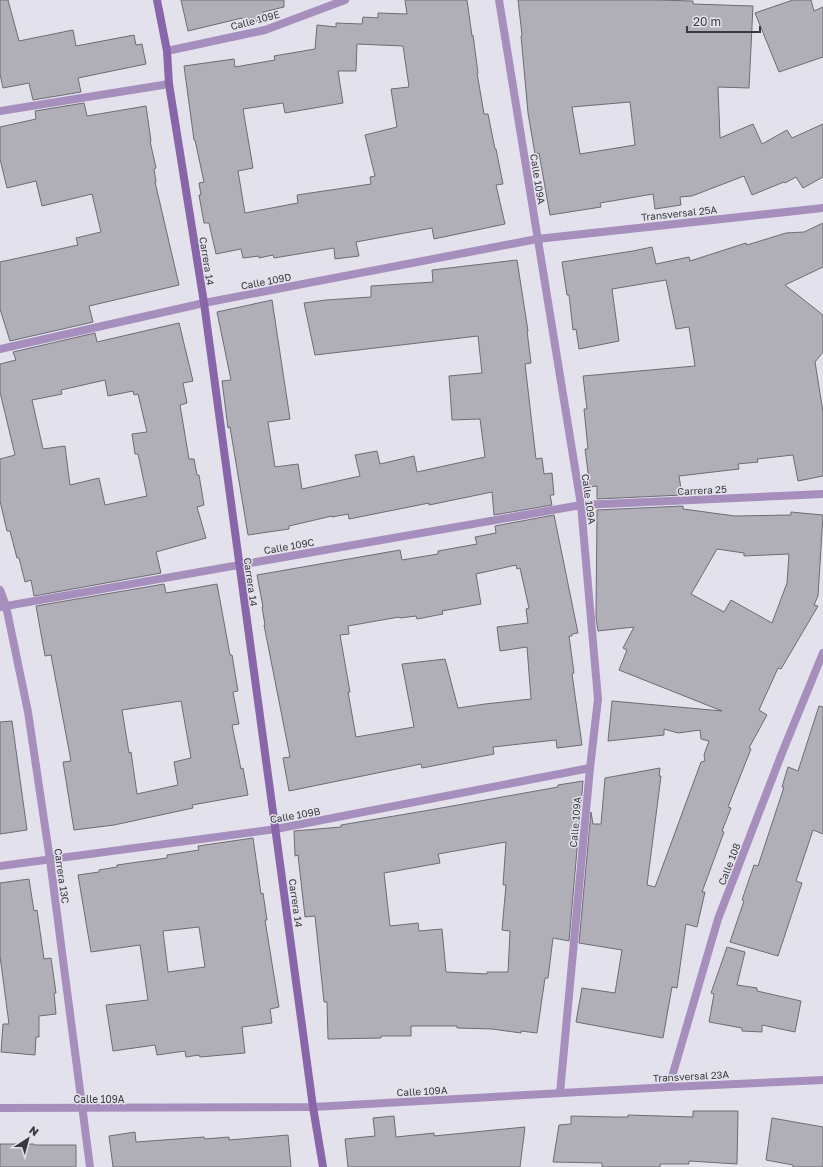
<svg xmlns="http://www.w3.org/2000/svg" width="823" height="1167" font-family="'Golos Text',sans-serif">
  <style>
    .building { fill: #b0afb8; stroke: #6d6c75; fill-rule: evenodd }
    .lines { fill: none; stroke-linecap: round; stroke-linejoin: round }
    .street { stroke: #a78fbd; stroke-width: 8 }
    .secondary { stroke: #8965a9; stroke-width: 8 }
    .labels { text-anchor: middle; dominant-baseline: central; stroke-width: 3; stroke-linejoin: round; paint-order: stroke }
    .street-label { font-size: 10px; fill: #39393d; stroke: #e3e2ec }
  </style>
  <rect width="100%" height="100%" fill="#e3e2ec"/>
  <g class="building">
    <polygon points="0,0 8,0 19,41 73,30 76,46 134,35 136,45 142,44 146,64 78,78 81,92 33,100 29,83 3,88 0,74"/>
    <polygon points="181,0 284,0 284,7 263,12 264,20 243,23 242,18 188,31"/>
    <path d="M405,0H467L472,36L473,35L478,73H477L484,114H488L495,149H496L503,184L496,185L505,224L434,239L432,228L356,242L359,256L335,259L334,248L274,258L273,255L259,258V256L243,258L241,249L216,254L209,223H204L199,195H201L199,183L204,182L195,140H194L184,66L234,59L235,67L275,60L274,56L315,49L317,25L336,27V23L362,24L363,17L378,18V13L407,14ZM357,44L403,46L409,87L391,89L397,127L365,135L375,176L370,177L371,184L297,195L298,203L245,213L238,171L253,168L243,109L283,103L285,113L343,103L338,71H356Z"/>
    <path d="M518,0H657L693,1V4L753,6L749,88L718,87L720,138L753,124L762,144L787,130L792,138L823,124V177L803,188L796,177L785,183L784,182L752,195L744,176L692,196L680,197L681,205L655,209L653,194L600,203L601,207L550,215L539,153L535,154L528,113L521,36L522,35ZM630,102L635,145L580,154L572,107Z"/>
    <polygon points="793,0 811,0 814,11 823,7 823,57 779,72 755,13"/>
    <polygon points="84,103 87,116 146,106 151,141 150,141 156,168 154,169 156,182 155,182 179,285 89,306 93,322 10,341 0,309 0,262 78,245 76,238 101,232 92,194 42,206 36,181 7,188 0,159 0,127 36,119 35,111"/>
    <polygon points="823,223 823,267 785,285 823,315 823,352 815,362 823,412 823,476 798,481 793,455 757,459 758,462 738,464 739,469 679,476 682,495 597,499 597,486 590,487 585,449 588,449 584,409 587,409 583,376 695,366 689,327 676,329 666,280 612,289 619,341 579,349 576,329 573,330 569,295 567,295 562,262 633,251 652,247 656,264 689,257 690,261 746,243 747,245 786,233 804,232"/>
    <polygon points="517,260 528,331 527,331 531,363 525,364 536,459 542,458 544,474 552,473 554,495 550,495 552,505 494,515 492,492 429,505 429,503 349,519 348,514 332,517 332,516 289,526 289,529 248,535 230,427 228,428 222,381 231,380 217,312 272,300 290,419 268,422 275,467 298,464 302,489 360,476 355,455 377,451 380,464 414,456 417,472 485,457 480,419 452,420 449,376 482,373 478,336 315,355 304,303 326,300 371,297 371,286 433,282 432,270"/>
    <path d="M179,323L193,381L183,383L187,403L180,405L189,459H194L197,475H199L204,505L197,507L206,538L156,552L161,573L34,596L31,580L25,582L19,558H17L10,531H7L0,501V459L15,455L0,392V364L16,360L13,352L95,333L97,342ZM105,380L108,396L133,391L134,395L138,394L147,432L132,434L135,454H138L147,496L105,505L99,478L70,485L65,446L43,449L32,400L62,394L61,390Z"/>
    <path d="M683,506V509L735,516L791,515V512L823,515L818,596L814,605L818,606L781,669L778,668L759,710L767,715L749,748L751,749L728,807L731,808L722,831L724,832L702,892H705L697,927L686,924L677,988L672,987L663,1038L576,1022L582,988L615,993L622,950L579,943L591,812L593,824H601L605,778L660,768L659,776H661L647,885L655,887L701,762L705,761L704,755L709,741L701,739L700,730L678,733L664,729V735L608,741L612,701L722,711L619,670L627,650L623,648L634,627L598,631L596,618L597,510ZM717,549L744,553V556L789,554L787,583L772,623L731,600L724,612L691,594Z"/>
    <path d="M554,515L578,633L572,634V636H569L574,673L572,674L582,745L557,748L556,740L493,747L494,754L422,768L421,764L289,791L283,758L290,757L264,625H265L262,607H263L257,575L400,550L402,560L438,554V551L477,544L475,537L496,533L495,526ZM516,565L517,569L520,568L529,608L526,609L528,623L497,627L500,651L527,647L531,699L485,704L458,708L445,659L402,664L414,727L356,737L348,692H350L340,635L349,634L348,626L399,617L400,618L416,616L417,619L443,614L442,611L481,604L476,574Z"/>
    <path d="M164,584L166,593L217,584L230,655H232L238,691L233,692L239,724L232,725L241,769L243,768L248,795L192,805L193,808L114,825L74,830L63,762L71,761L51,655L45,656L36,606ZM181,701L191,758L174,762L178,785L137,794L131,752L129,753L122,710Z"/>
    <polygon points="819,706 823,707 823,834 813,830 796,881 802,883 778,956 730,942 744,901 742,900 754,865 758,866 784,787 782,787 788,767 798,771"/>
    <polygon points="12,721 27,830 0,834 0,722"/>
    <path d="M583,781L569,941L553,938L548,978H545L537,1033L521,1031V1033L492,1029L457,1028V1026H411V1036H381V1038L328,1039L327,1002H324L315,916L305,917L298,855L295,856L294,831L341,827V825L430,810L558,787V785ZM506,842L503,885H506L502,930L510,931L508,972H487V974L446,972L442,929L419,931L418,923L390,926L384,873L440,863L438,854Z"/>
    <path d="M253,838L261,894L263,893L267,920H265L279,1007L270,1009L272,1023L242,1027L245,1053L200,1057L199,1055L186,1057L185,1051L157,1055L155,1045L113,1051L106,1005L148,1000L140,945L91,952L78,875L99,872V870L117,867V865L167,858V855L199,850L198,846ZM199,927L205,967L168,972L163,931Z"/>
    <polygon points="29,879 34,911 37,910 44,959 51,958 56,993 54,993 56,1014 39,1016 39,1037 36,1037 35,1055 1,1052 3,1024 9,1024 0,956 0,883"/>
    <polygon points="727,947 745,952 737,985 757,988 757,991 801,1001 795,1032 762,1025 762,1032 742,1031 742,1028 709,1022 714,994 711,993"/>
    <polygon points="693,1111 738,1111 737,1164 689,1161 689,1164 660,1164 660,1167 602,1167 602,1163 553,1162 559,1125 571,1124 571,1116 615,1117 628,1117 628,1115 693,1117"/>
    <polygon points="394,1116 396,1137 434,1133 434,1136 525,1127 520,1167 348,1167 345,1139 375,1136 373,1118"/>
    <polygon points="772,1118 823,1127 823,1167 793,1167 793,1165 766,1160"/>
    <polygon points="135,1132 136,1142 204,1137 205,1139 229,1137 229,1140 288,1135 291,1167 113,1167 109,1136"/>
    <polygon points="0,1144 34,1144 34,1145 76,1145 76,1167 0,1167"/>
  </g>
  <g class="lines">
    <g class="street">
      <polyline points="499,0 581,505 598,699 590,768 560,1093"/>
      <polyline points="167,51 265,30 345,0"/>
      <polyline points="0,111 169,84"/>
      <polyline points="0,349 204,303 537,239 823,208"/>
      <polyline points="0,590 6,606 28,712 50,860 90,1167"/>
      <polyline points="0,607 581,505 823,494"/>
      <polyline points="0,866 276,829 590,768"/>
      <polyline points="669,1087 718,919 782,753 823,653"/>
      <polyline points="0,1108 313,1107 669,1087 823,1080"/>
    </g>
    <polyline class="secondary" points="157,0 167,51 169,84 204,303 313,1107 323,1167"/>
  </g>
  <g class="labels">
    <g class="street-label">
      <text transform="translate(255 20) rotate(-15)">Calle 109E</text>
      <text transform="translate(538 179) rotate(81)">Calle 109A</text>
      <text transform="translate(679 213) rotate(-6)">Transversal 25A</text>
      <text transform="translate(207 261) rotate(81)">Carrera 14</text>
      <text transform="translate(266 281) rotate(-11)">Calle 109D</text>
      <text transform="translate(702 490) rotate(-3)">Carrera 25</text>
      <text transform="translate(589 499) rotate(82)">Calle 109A</text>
      <text transform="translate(289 546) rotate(-10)">Calle 109C</text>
      <text transform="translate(251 582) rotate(82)">Carrera 14</text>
      <text transform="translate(295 815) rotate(-10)">Calle 109B</text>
      <text transform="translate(575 822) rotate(-85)">Calle 109A</text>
      <text transform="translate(729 864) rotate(-69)">Calle 108</text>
      <text transform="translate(62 876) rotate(82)">Carrera 13C</text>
      <text transform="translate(296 903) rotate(82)">Carrera 14</text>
      <text transform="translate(691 1076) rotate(-3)">Transversal 23A</text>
      <text transform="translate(422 1091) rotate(-3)">Calle 109A</text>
      <text x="99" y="1099">Calle 109A</text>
    </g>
  </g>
  <g transform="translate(28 1139) rotate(36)" stroke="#e3e2ec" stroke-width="3" paint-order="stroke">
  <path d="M0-3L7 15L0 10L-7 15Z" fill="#39393d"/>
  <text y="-6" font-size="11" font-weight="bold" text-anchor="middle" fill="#39393d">N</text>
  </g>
  <path d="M687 26v6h73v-6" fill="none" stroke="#39393d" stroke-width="2"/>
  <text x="693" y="26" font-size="12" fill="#39393d" stroke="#e3e2ec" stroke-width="3" paint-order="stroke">20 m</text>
</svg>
